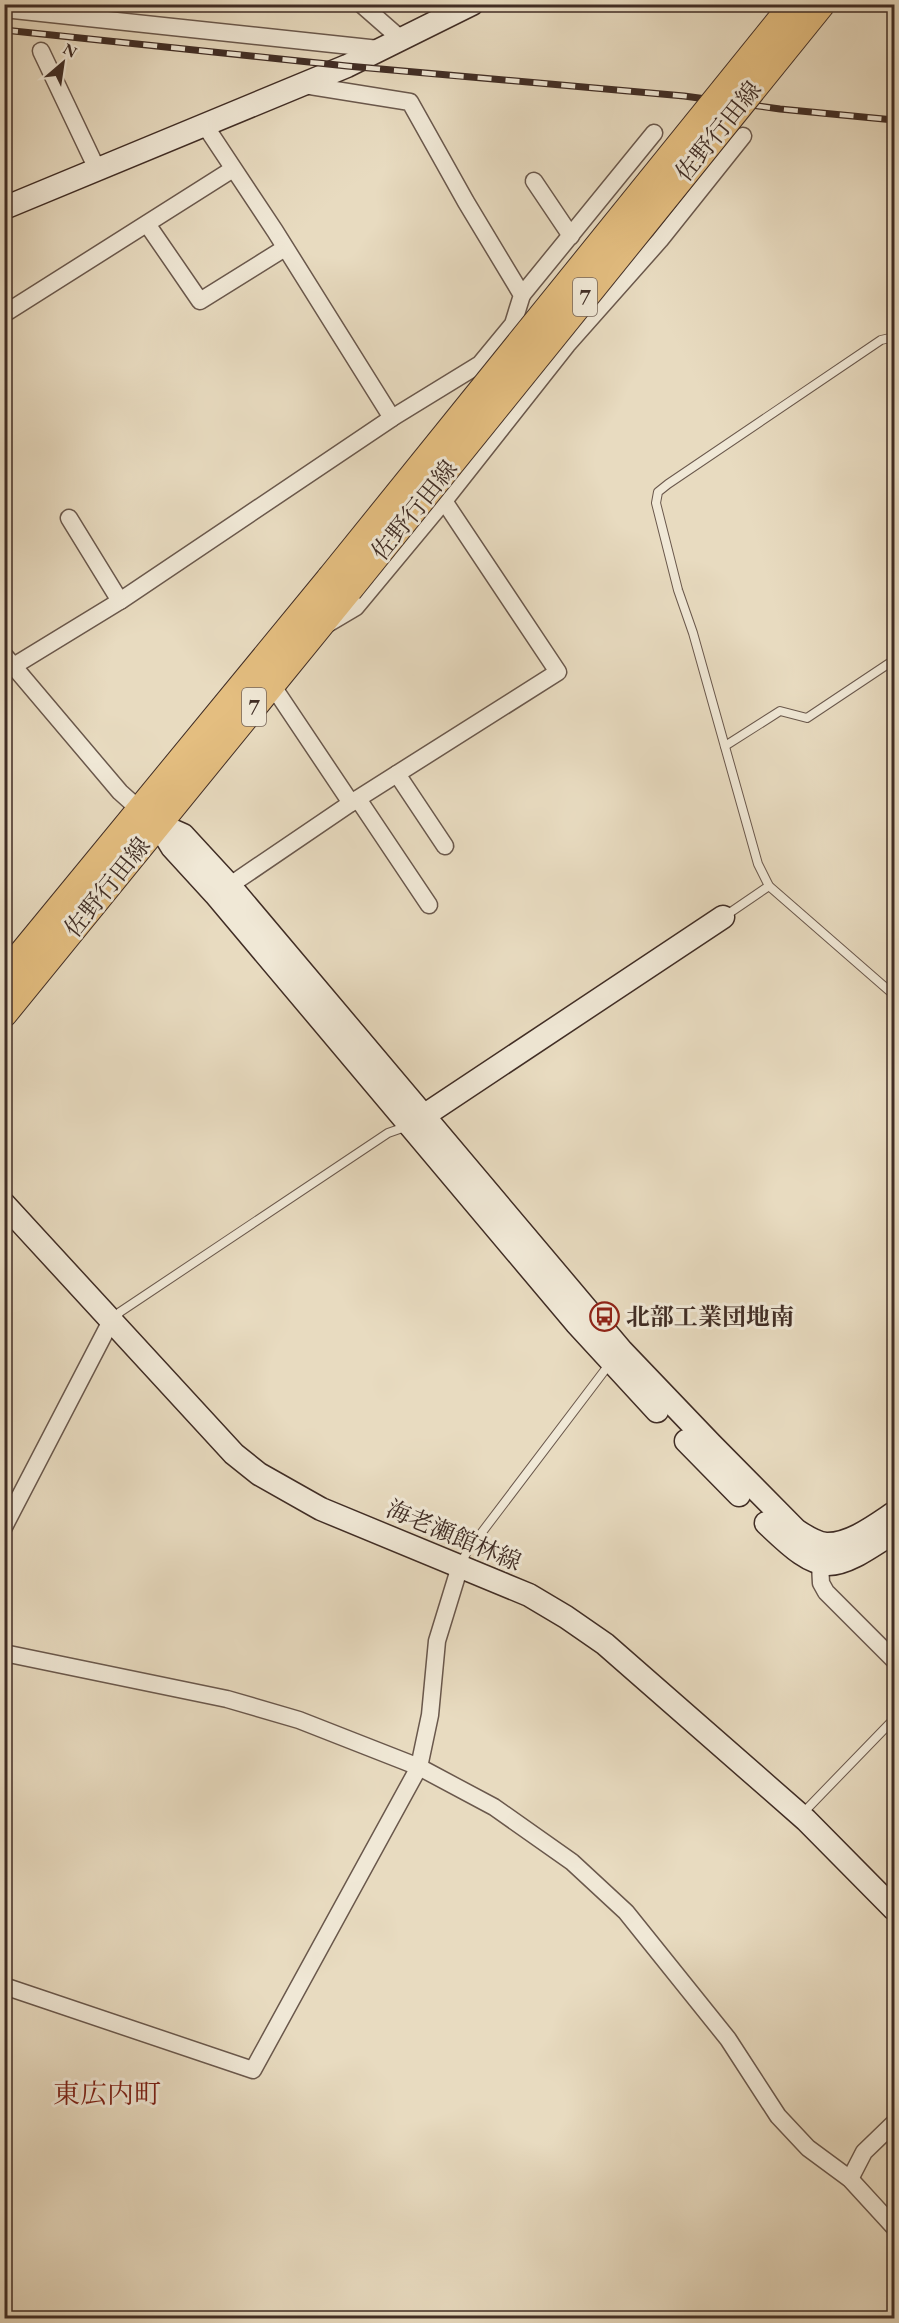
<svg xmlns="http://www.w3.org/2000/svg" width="899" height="2323" font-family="'EB Garamond','Noto Serif JP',serif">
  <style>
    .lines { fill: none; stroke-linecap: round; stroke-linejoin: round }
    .lane-casing { stroke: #6a584c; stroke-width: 10 }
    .street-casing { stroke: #6a584c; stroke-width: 19 }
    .secondary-casing { stroke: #402d25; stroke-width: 25 }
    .primary-casing { stroke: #402d25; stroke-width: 28 }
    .lane { stroke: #f0e8d6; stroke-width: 8 }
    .street { stroke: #f0e8d6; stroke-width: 16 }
    .secondary { stroke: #f0e8d6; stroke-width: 22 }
    .primary { stroke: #e4be80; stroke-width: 26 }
    .rail-casing { stroke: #402d25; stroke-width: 7 }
    .rail { stroke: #f0e8d6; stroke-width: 4.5; stroke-dasharray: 14; stroke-linecap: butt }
    .primary-bridge-casing { stroke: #402d25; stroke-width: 28; stroke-linecap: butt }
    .primary-bridge { stroke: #e4be80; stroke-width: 26 }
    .labels { text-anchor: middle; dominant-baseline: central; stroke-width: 6; stroke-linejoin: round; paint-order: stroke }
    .shield { fill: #f0e8d6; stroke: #75655a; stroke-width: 1.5 }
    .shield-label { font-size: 22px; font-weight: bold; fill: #402d25 }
    .street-label { font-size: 24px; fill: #402d25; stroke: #f0e8d6 }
    .poi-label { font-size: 24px; font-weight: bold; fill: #402d25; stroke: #f0e8d6; text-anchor: start }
    .quarter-label { font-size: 27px; fill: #7a1f14; stroke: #f0e8d6 }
  </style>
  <rect width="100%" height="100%" fill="#e8dbc0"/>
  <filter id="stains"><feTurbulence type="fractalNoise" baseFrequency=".00333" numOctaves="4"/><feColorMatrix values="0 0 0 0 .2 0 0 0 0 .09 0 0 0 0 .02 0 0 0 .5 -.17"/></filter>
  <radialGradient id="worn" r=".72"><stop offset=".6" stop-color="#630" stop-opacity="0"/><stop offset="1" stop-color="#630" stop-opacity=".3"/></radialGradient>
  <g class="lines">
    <defs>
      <g id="lane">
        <polyline points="894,337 881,340 668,484 658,492 656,503 678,590 693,633 758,864 769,886 894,995"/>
        <polyline points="725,746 780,711 807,718 894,660"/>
        <polyline points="725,916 769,886"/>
        <polyline points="112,1321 120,1312 388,1133 408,1126"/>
        <polyline points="460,1565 467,1552 611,1362"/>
        <polyline points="801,1815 894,1719"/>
      </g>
      <g id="street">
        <polyline points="361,4 402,40"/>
        <polyline points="4,9 379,49"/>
        <polyline points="41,51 97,169"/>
        <polyline points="204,124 275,231 392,418"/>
        <polyline points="534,181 571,236"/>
        <polyline points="147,224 200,301 285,248"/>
        <polyline points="522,295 654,133"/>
        <polyline points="4,314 233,169"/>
        <polyline points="69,518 120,601"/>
        <polyline points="329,623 356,607 444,501 567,345 660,240 743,136"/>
        <polyline points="4,655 120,792 140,810"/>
        <polyline points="4,672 120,601 392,418 480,364 513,324 522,295 466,202 410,102 304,85"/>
        <polyline points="272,685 351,803"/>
        <polyline points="397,774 445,846"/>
        <polyline points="358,799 429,905"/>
        <polyline points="220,892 351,803 558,672 444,501"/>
        <polyline points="4,1527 111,1321"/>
        <polyline points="820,1564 821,1583 826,1592 894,1660"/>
        <polyline points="4,1653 227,1699 299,1720 419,1767 494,1807 572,1862 626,1912 728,2039 778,2116 808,2148 850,2179 894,2227"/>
        <polyline points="4,1986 253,2070 419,1767 430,1715 437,1641 460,1566"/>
        <polyline points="850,2179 864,2152 894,2123"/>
      </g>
      <g id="secondary">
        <polyline points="4,208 347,66 472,4"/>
        <path d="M145,813L158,824L183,835L230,886L622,1351L711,1444L796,1530C805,1536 815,1543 826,1544C850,1545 876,1525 894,1513"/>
        <polyline points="158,824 172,847 215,894 576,1323 657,1411"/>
        <polyline points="410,1125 723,917"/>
        <polyline points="4,1204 234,1454 259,1474 321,1509 529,1595 566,1617 605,1644 806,1820 894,1909"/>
        <polyline points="686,1441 739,1495"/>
        <path d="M766,1523C823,1578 830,1574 894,1532"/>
      </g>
      <g id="primary">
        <polyline points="4,975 330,578"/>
        <polyline points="4,1014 349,590"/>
      </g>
    </defs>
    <use href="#lane" class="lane-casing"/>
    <use href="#street" class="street-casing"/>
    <use href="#secondary" class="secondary-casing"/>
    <use href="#primary" class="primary-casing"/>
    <use href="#lane" class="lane"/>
    <use href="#street" class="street"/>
    <use href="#secondary" class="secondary"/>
    <use href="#primary" class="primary"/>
    <defs>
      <polyline id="rail" points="4,30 347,66 684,96 780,109 894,120"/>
    </defs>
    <use href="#rail" class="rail-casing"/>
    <use href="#rail" class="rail"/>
    <defs>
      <g id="primary-bridge">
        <polyline points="330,578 793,4"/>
        <polyline points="349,590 822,4"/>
      </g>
    </defs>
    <use href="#primary-bridge" class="primary-bridge-casing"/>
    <use href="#primary-bridge" class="primary-bridge"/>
  </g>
  <defs>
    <symbol id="bus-ring" viewBox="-11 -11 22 22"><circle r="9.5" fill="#f0e8d6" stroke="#8f2418" stroke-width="1.5"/><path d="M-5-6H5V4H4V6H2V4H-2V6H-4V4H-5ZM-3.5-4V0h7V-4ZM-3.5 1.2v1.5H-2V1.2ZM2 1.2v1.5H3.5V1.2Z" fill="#8f2418"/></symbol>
  </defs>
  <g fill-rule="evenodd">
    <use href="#bus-ring" x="588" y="1300" width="33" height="33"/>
  </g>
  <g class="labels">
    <g class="shield">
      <rect x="573" y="278" width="24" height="38" rx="4.5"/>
      <rect x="242" y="688" width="24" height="38" rx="4.5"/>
    </g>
    <g class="shield-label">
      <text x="585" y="297">7</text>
      <text x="254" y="707">7</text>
    </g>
    <g class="street-label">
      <text transform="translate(718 131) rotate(-51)">佐野行田線</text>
      <text transform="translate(414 510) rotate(-51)">佐野行田線</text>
      <text transform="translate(107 887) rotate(-51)">佐野行田線</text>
      <text transform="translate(454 1535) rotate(23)">海老瀬館林線</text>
    </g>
    <g class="poi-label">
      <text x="626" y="1316">北部工業団地南</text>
    </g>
    <g class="quarter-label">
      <text x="107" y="2093">東広内町</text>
    </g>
  </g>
  <rect width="899" height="2323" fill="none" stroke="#e8dbc0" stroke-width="24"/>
  <rect x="6" y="6" width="887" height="2311" fill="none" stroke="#402d25" stroke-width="3"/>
  <rect x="12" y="12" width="875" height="2299" fill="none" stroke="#402d25" stroke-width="1.5"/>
  <g transform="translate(63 63) rotate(29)" stroke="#f0e8d6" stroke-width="4.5" paint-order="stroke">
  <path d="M0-4.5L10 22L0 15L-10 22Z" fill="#402d25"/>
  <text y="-9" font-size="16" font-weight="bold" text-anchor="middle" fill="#402d25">N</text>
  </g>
  <rect width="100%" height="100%" filter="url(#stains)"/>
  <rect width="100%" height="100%" fill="url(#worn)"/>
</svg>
